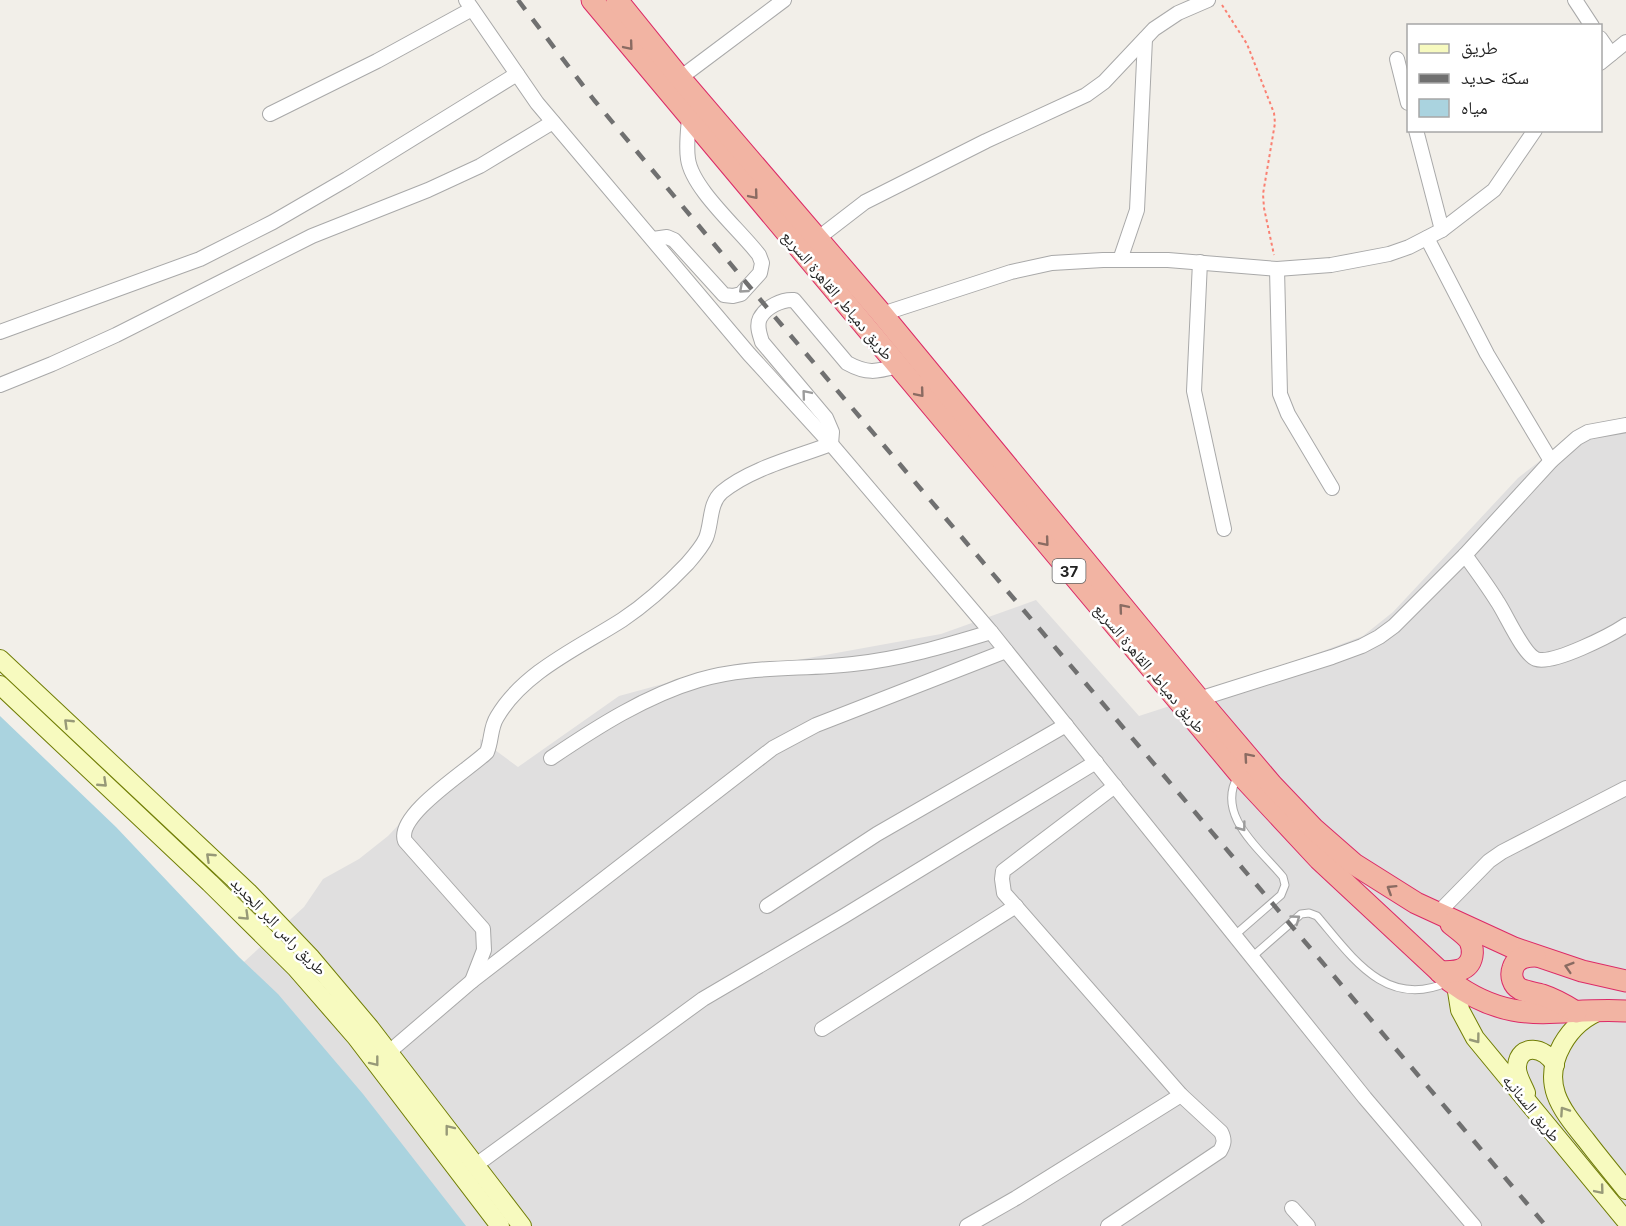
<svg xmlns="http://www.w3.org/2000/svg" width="1626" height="1226" font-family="Inter,'Noto Naskh Arabic',sans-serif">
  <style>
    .residential { fill: #e0dfdf }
    .water { fill: #aad3df }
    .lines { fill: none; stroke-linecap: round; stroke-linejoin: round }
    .service-casing { stroke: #a9a9a9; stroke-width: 9 }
    .minor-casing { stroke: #a9a9a9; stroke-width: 16 }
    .secondary-casing { stroke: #707d05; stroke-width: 20 }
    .trunk-casing { stroke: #dc2a67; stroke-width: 23 }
    .path { stroke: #fa8072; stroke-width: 2; stroke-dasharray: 3 3; stroke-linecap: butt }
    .service { stroke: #fff; stroke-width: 7 }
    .minor { stroke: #fff; stroke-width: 14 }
    .secondary { stroke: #f7fabf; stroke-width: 18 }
    .trunk { stroke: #f2b4a3; stroke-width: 21 }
    .rail { stroke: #707070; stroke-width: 4.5; stroke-dasharray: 12 12; stroke-linecap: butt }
    .oneway { stroke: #8a6b62 }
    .oneway2 { stroke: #9c9c9c }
    .oneway3 { stroke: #979978 }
    .labels { text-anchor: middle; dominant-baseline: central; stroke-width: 5; stroke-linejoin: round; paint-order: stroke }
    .shield { fill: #fff; stroke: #646464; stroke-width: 1.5 }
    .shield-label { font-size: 15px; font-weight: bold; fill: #222 }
    .street-label { font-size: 16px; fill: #222; stroke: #fff }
  </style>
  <rect width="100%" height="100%" fill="#f2efe9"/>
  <polygon class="residential" points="1626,417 1626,1226 0,1226 0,1142 24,1163 304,907 323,879 359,859 388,836 441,780 480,748 480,739 518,767 619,696 740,663 792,661 941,634 1036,600 1139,716 1219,690 1363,636 1393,612 1518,478 1584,427"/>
  <polygon class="water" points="0,716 116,827 239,957 278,994 363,1094 466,1226 0,1226"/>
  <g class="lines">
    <defs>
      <g id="service">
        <path d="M1235,935L1281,895L1285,885L1283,877C1260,849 1215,815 1238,776"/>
        <path d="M1252,957L1301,914L1309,913L1317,916C1352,957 1386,1010 1448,982"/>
      </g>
      <g id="minor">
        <polyline points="466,0 537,103 749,354 831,444 991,632 1365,1098 1474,1226"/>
        <polyline points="1575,0 1592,26"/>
        <polyline points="1600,38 1611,54"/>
        <polyline points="1397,59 1408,103"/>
        <polyline points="1600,63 1626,42"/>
        <polyline points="680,78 784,0"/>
        <polyline points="270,114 377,61 472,9"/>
        <polyline points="1416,130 1442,230"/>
        <polyline points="1427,238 1487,354 1551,461"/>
        <path d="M653,239L667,237L674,240L724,295L733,296L741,294L760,273L762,263L759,255C740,230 692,189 688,159C686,146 688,131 689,118"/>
        <polyline points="817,239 865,202 986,141 1086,95 1104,82 1154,29 1178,13 1208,0"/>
        <polyline points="1120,260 1137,210 1145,39"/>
        <polyline points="1200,262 1194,391 1224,529"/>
        <polyline points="1277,269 1280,394 1288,414 1332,488"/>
        <polyline points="882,314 1011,272 1052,263 1103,260 1168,260 1277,269 1331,265 1389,254 1409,247 1442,230 1494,190 1535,130"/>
        <polyline points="0,332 200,259 273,222 347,179 517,74"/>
        <polyline points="0,385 52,364 116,335 312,236 428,190 480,166 553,122"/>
        <path d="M1465,555C1476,570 1487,585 1497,601C1506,614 1523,654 1536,659C1553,665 1611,635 1626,625"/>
        <polyline points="1199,699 1332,657 1362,646 1379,637 1394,626 1465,555 1551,461 1577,438 1588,432 1626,425"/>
        <path d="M551,758C597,727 645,696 699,680C749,665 802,670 853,664C901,659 945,646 991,632"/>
        <polyline points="767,906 877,834 1066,725"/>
        <polyline points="1438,913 1489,861 1502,852 1626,788"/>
        <path d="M472,981L484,950L483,929L405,841C395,815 470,769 487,752C492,740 490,728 497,717C523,672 580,647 622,620C646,604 668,584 687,564C694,556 702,547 706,538C712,523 709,503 722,492C751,468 797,457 831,444L832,432L826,418L762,342C760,335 756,326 760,318C766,307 782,299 794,300L847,363C867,374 876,372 897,366"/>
        <polyline points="822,1029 1016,906"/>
        <polyline points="389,1052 472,981 773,748 816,725 1006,651"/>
        <polyline points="476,1165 703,999 844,916 1096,762"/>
        <polyline points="1292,1208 1308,1226"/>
        <polyline points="967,1226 1016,1198 1181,1095"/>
        <path d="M1108,1226L1220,1151C1224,1144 1225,1140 1221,1132L1181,1095L1004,893L1002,879L1003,871L1115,786"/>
      </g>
      <g id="secondary">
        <polyline points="0,659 248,892 311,958 370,1028 522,1226"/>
        <polyline points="0,685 210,883 296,968 356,1037 500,1226"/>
        <polyline points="1456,985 1460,1010 1475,1038 1626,1221"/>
        <path d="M1603,1010C1585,1016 1571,1029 1562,1045C1540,1085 1562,1110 1586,1140C1599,1157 1613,1174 1626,1190"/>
        <path d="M1526,1093C1523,1085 1516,1075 1517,1066C1519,1043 1545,1046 1555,1065"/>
      </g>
      <g id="trunk">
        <path d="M592,0L1239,773L1319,859L1450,981C1514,1029 1556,1007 1626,1011"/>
        <polyline points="617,0 680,78 882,314 1199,699 1272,785 1314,829 1354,864 1416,903 1514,948 1582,971 1626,981"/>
        <path d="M1535,956C1526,956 1516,958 1513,968C1510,976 1513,985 1520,989C1526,992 1536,993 1542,995C1554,999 1565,1005 1576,1012"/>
        <path d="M1440,972C1453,972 1469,972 1472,956C1473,951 1472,946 1470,941C1466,935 1457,929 1451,924"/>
      </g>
    </defs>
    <use href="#service" class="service-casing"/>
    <use href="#minor" class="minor-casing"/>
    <use href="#secondary" class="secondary-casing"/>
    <use href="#trunk" class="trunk-casing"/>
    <polyline class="path" points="1222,5 1247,44 1274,113 1275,123 1263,194 1264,208 1274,255"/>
    <use href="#service" class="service"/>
    <use href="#minor" class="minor"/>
    <use href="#secondary" class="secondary"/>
    <use href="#trunk" class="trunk"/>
    <polyline class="rail" points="518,0 594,100 769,310 1546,1226"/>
  </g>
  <defs><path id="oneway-chevron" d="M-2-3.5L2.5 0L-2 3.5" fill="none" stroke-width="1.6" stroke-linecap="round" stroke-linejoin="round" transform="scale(1.5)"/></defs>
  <g class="oneway">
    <use href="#oneway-chevron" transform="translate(629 46) rotate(50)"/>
    <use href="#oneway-chevron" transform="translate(754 195) rotate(50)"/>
    <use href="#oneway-chevron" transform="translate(920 393) rotate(50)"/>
    <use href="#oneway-chevron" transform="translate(1045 542) rotate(50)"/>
    <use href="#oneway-chevron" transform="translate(1123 608) rotate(-130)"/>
    <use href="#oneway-chevron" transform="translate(1248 757) rotate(-131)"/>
    <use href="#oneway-chevron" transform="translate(1391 889) rotate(-148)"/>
    <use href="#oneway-chevron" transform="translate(1569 967) rotate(-163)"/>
  </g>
  <g class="oneway2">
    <use href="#oneway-chevron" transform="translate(743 289) rotate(139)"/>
    <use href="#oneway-chevron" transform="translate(806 394) rotate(-130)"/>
    <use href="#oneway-chevron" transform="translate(1242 827) rotate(53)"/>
    <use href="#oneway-chevron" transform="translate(1296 919) rotate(-36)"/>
  </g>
  <g class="oneway3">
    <use href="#oneway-chevron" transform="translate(68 723) rotate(-136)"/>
    <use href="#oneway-chevron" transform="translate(103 783) rotate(43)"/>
    <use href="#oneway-chevron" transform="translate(210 857) rotate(-137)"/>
    <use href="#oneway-chevron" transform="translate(245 916) rotate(44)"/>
    <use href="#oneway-chevron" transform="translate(1476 1039) rotate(53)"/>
    <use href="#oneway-chevron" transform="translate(375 1062) rotate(52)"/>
    <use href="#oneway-chevron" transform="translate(1564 1111) rotate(-124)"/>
    <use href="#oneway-chevron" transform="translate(449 1129) rotate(-128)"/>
    <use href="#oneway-chevron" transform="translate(1600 1190) rotate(50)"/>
  </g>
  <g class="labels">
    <rect class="shield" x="1052.5" y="559" width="33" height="24" rx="4.5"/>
    <g class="shield-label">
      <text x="1069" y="571">37</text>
    </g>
    <g class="street-label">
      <text transform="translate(838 295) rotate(50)">طريق دمياط, القاهرة السريع</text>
      <text transform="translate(1150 668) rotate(50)">طريق دمياط, القاهرة السريع</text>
      <text transform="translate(279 926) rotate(46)">طريق راس البر الجديد</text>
      <text transform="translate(1532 1108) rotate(51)">طريق السنانيه</text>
    </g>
  </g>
  <rect x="1407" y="24" width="195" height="108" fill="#ffffff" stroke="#a7a7a7" stroke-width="1.5"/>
  <rect x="1419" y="44" width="30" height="9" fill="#f7fabf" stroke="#a7a7a7" stroke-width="1.5"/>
  <text x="1461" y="54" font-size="18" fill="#222222">طريق</text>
  <rect x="1419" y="74" width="30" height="9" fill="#707070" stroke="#a7a7a7" stroke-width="1.5"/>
  <text x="1461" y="84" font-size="18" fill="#222222">سكة حديد</text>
  <rect x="1419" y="99" width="30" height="18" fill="#aad3df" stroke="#a7a7a7" stroke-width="1.5"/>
  <text x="1461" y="114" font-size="18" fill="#222222">مياه</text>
</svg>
